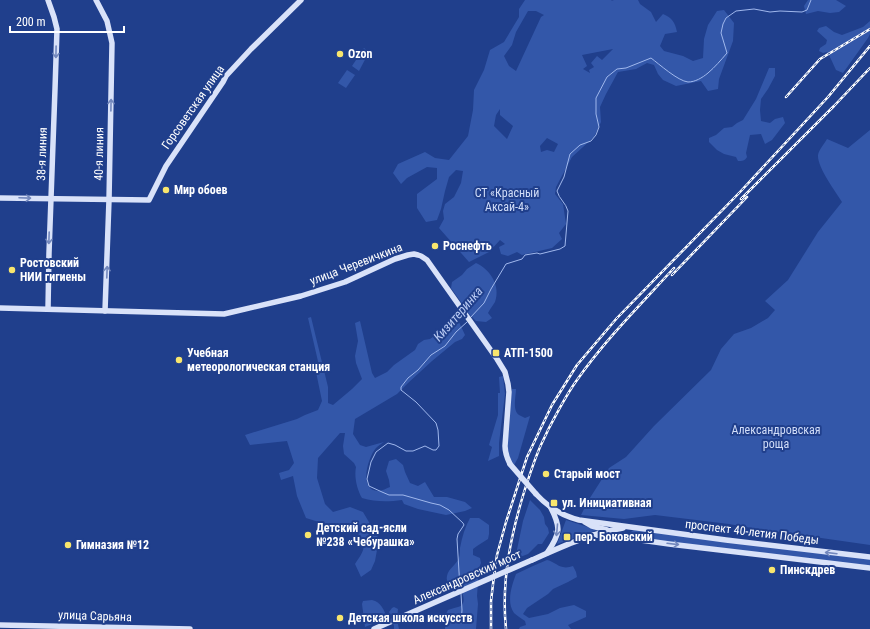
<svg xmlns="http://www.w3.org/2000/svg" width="870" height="629" font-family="'Roboto Condensed',sans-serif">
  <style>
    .green { fill: #3357a9; fill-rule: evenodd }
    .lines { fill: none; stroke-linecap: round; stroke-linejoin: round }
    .stream { stroke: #a0b8ed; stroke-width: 1 }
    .secondary { stroke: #d9e2f9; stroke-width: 5.5 }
    .rail-casing { stroke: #fff; stroke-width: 2.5 }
    .rail { stroke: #203f8c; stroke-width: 1; stroke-dasharray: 3; stroke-linecap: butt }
    .secondary-bridge { stroke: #d9e2f9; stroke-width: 5.5 }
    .oneway { stroke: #7388bd }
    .poi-dot { fill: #f9e66d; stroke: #203f8c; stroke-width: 1.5 }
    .labels { text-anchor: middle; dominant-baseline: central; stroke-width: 4; stroke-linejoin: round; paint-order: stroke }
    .poi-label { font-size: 12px; font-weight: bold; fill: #fff; stroke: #203f8c; text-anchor: start }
    .street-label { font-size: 12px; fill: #fff; stroke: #203f8c }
    .park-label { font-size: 12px; fill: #d2def9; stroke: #203f8c }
    .water-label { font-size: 13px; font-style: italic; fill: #b9caf3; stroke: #203f8c }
  </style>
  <rect width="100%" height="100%" fill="#203f8c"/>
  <g class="green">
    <path d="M525,0H612L611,1L614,0H638L640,4L651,12L656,22L663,14C672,18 675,22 677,32L665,34L660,46L664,51L683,56L693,61L703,58L704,39L708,25L717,11L724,10L734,23L733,41L719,79L718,89L708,91L701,81L676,86L663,80L658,74L654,65L647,63L636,69L618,72L606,94L600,107L601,122L594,137L572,157L556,187L555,194L563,204L566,224L559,233L562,239L552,248L522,255L517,252L508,256L501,254L499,247L505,244L500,240L489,252L469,262L439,228L444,219L443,211L445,204L454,197L461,183L463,171L456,170L449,177L445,191L441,209L437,220L426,222L417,208V194L437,179V168L427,167L407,178L401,184L393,173L398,164L425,152L435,158L449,160L468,136L473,110L474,90L484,70L490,50L504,42L519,17V9ZM528,11H536L544,15L541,17L516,71L509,66L504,56L512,45L516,32ZM613,49L602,60L597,56L591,63L594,67L589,70L590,73L583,69L587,66L582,55ZM500,109V115L513,126L507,139L494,126L496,115ZM547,138L558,144L554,152L547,150L541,152L540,146Z"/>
    <polygon points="808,0 836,0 846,6 839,12 830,13 818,11 806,14 804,6"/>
    <path d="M870,21V34L868,38L843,73L836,70C833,64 831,58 827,52L823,53L819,51L820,48L826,44L827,40L817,31L819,28L826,26L834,32L842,35L863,27Z"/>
    <polygon points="364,48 369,52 359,71 352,66"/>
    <path d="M769,68H775V76L768,89L761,99L760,110L761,121L770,123L775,119L783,117L785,123L772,140L765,144L761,134L750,135L746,153L747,157C745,161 742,161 738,161L736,157L724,154L717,150L709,142V138L716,135L724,128L732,127L737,123L743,120L756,99Z"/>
    <polygon points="347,70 355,75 346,88 338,83"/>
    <path d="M870,130V545L752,528L729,524L655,515L624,519L581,515L588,501L609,468L626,457L654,426L711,370L721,349L734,334L751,328L768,318L775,310L765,301L788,280L818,232L842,202C836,192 817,167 818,155C819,150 824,144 827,139L848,148Z"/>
    <path d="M476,263C490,269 501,286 495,302C493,305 490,309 488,313L492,318L486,322L476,321L470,315L451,288L452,282L462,275L467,269Z"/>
    <path d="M311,317L328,387V403L333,405L352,389L362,379L356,363L355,356L358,341L355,323L360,321L372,373L375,378L387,372L394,365L415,350L418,344L424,340L430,339L458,320L465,335L462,339L455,342L432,361L408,383L397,394L355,419L353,434L360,445L366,447L384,442C381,444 378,446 376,448C368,457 358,490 378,491C382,491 387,488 390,487L389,480L386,471L389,461L396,459L403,465L405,472L410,483L418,486L425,482L434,497H447L465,502L472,508L465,511L446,515L418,509L404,504L402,500C388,502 375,502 362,498C357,489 354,477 356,467L354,463L344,454L343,446L345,433H340L318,458L317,478L325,504L333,512L350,507L363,512L379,539L375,561L371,570L361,577L355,564C365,549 367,547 357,532L322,523L306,518L297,496L293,476L281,480L279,473L289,470L294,463L287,441L250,445L245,435L297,419L305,415L318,410L322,401L316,372L320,370L308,318Z"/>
    <polygon points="503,376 505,394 499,443 499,456 488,461 492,447 489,445 498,415 498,393 500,393 499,377"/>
    <path d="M512,389H516C516,396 512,410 519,415C521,416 523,417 525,418L530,416L518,458L513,467L508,458L507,441L509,430L510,410Z"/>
    <polygon points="530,500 540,510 544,517 545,524 548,528 549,533 542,544 538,544 528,554 515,559 523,521"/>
    <path d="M470,518H479L489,525V534L488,539L477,546L473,549V555L480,558L481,563L479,568L477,596L478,604L476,629H445L446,614L448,610C451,609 454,608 458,607C467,605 463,595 461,588L457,585H450C448,582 446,580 447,576C448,569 457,564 459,558C460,555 460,551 460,548C462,537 465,527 470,518Z"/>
    <polygon points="566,520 597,530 557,544"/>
    <polygon points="634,530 870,559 870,566 652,540 631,534 630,533 632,531"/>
    <path d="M547,560C553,561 557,566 563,567C566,568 570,567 573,566L576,572L577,577L568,582L553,589L548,594L527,608L523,614L529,618L548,614L560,608L574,605L586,611V617L568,625L571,629H519L520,627L526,625L525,621C521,618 517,616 514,613C506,602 512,585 516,574L533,566Z"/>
    <path d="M372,600C381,602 384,610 387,618L365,627L362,604L363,601Z"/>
    <polygon points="394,607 398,609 397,620 399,629 394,629 394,626 389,612 392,608"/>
  </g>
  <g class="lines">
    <g class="stream">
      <path d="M470,318L484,303L491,289L506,264L522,259L525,255L537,253L540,254L560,249L565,246L568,211C566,203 559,199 557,191L564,177L570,154L580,145L591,141L596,135L599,127L596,114V98L607,77L617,69L626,68L651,58C659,64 678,81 688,82C695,82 702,78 708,73C715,67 721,60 727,53L721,33L723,24L726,18L736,11L754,9L770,12L780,11L802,12L807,10L811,0"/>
      <polyline points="460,588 457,539 458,534 464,525 463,523 449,510 440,505 431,503 403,495 389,495 382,492 369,486 367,479 371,462 376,452 388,443 395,445 406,451 413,451 425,446 433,450 436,450 439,446 438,430 436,423 416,402 401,390 401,387 408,378 418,370 431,355 445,346 456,332 467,322"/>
      <polyline points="461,623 462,610 461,594"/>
    </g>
    <g class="secondary">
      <polyline points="96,0 107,21 112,43 109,200 105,311"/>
      <polyline points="0,198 149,200 166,166 223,82 226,76 251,49 301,0"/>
      <path d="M0,308L224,314L301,296L345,282L395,259L408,255L414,254L418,255L421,256L427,260L497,359L505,372L508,384L509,392L505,446C505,453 507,458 510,464"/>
      <polyline points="48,309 49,253 55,89 57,29 54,17 48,0"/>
      <path d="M536,494C547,506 563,516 579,520L726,540L870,557"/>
      <polyline points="585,522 592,526 607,530"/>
      <polyline points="593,535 612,536 669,544 870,568"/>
      <path d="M547,553C561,533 561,527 550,506"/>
      <path d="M532,560C561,547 591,533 623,528"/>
      <polyline points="0,625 190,629"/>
    </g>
    <defs>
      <g id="rail">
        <polyline points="786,97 820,59 870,29"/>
        <polyline points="741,199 834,106 870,68"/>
        <polyline points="672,275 747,197"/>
        <polyline points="491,629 491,601 494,576 497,555 506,522 527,457 552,405 577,365 617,318 740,192 828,97 870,46"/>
        <path d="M506,629C501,581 511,534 525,489C529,477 533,464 538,452C541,444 545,437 548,430C557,413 566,395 577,380C605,340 641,304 674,268"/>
      </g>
    </defs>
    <use href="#rail" class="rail-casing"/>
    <use href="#rail" class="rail"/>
    <g class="secondary-bridge">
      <polyline points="510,464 536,494"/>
      <polyline points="374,629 532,560"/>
    </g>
  </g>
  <defs><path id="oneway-shaft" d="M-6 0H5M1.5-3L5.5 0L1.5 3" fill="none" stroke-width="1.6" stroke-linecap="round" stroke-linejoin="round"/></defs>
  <g class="oneway">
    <use href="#oneway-shaft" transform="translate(56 52) rotate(91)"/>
    <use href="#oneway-shaft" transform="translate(111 105) rotate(-89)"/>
    <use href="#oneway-shaft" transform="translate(25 198) rotate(2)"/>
    <use href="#oneway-shaft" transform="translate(49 238) rotate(92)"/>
    <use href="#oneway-shaft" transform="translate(107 272) rotate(-88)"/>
    <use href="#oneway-shaft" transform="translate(557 530) rotate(95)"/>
    <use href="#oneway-shaft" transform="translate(673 544) rotate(7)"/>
    <use href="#oneway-shaft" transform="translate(831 553) rotate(-173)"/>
  </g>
  <g class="poi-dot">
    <circle cx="340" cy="54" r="4"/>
    <circle cx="166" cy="190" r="4"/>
    <circle cx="435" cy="246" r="4"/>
    <circle cx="12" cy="270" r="4"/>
    <rect x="492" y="349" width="8" height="8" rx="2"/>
    <circle cx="179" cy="360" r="4"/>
    <circle cx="546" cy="474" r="4"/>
    <rect x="550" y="499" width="8" height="8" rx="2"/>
    <circle cx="308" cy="535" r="4"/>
    <rect x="563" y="533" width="8" height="8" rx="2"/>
    <circle cx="68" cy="545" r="4"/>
    <circle cx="772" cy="570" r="4"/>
    <circle cx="340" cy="618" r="4"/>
  </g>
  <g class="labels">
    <g class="poi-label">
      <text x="348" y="54">Ozon</text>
      <text x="174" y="190">Мир обоев</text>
      <text x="443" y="246">Роснефть</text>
      <text x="20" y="263">Ростовский<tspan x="20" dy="14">НИИ гигиены</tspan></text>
      <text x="187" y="353">Учебная<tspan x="187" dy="14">метеорологическая станция</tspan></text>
      <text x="504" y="353">АТП-1500</text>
      <text x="554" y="474">Старый мост</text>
      <text x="562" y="503">ул. Инициативная</text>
      <text x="316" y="528">Детский сад-ясли<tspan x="316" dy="14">№238 «Чебурашка»</tspan></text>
      <text x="575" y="537">пер. Боковский</text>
      <text x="76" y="545">Гимназия №12</text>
      <text x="780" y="570">Пинскдрев</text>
      <text x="348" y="618">Детская школа искусств</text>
    </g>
    <g class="street-label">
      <text transform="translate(193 107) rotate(-55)">Горсоветская улица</text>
      <text transform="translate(42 154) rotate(-88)">38-я линия</text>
      <text transform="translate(99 154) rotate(-89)">40-я линия</text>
      <text transform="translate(356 264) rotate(-21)">улица Черевичкина</text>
      <text transform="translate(752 532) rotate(7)">проспект 40-летия Победы</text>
      <text transform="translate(467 577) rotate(-24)">Александровский мост</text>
      <text transform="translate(95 616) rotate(2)">улица Сарьяна</text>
    </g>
    <g class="park-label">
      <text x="507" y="193">СТ «Красный<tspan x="507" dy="14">Аксай-4»</tspan></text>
      <text x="776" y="430">Александровская<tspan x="776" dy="14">роща</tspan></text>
    </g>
    <g class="water-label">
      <text transform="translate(458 314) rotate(-49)">Кизитеринка</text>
    </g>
  </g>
  <path d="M10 26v6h114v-6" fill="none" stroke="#ffffff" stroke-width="2"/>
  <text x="16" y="26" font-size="12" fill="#ffffff" stroke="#203f8c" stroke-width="3" paint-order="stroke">200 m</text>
</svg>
